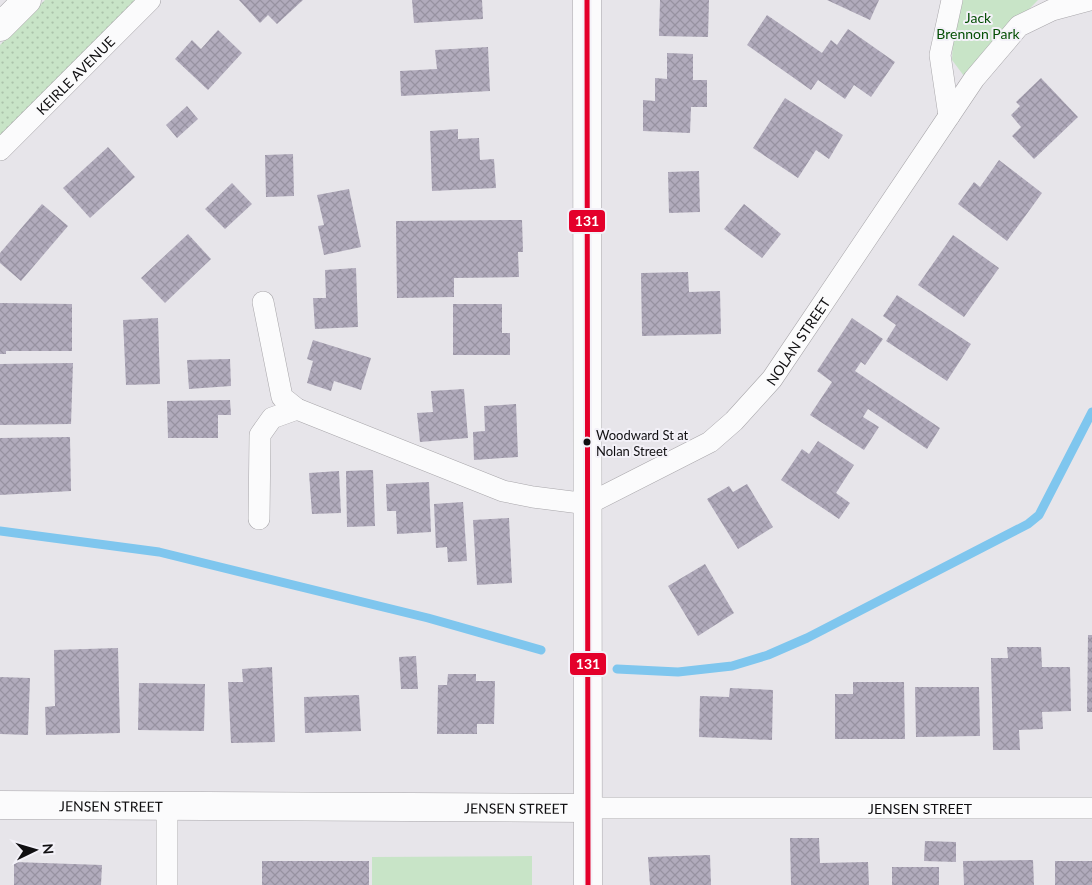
<svg xmlns="http://www.w3.org/2000/svg" width="1092" height="885" font-family="Lato,sans-serif">
  <style>
    .grass { fill: url(#grass-dots) }
    .park { fill: #c8e4c7 }
    .lines { fill: none; stroke-linecap: round; stroke-linejoin: round }
    .stream { stroke: #7fc6ee; stroke-width: 9 }
    .building { fill: url(#building-cross-hatch) }
    .street-casing { stroke: #a8a6aa; stroke-width: 22 }
    .secondary-casing { stroke: #a8a6aa; stroke-width: 29 }
    .street { stroke: #fbfbfc; stroke-width: 21 }
    .secondary { stroke: #fbfbfc; stroke-width: 28 }
    .bus-1-casing { stroke: #f3f1f8; stroke-width: 9 }
    .bus-1 { stroke: #e4002b; stroke-width: 5 }
    .bus-dot { fill: #100f11; stroke: #f3f1f8; stroke-width: 2 }
    .labels { text-anchor: middle; dominant-baseline: central; stroke-width: 4; stroke-linejoin: round; paint-order: stroke }
    .bus-label { font-size: 13px; fill: #100f11; stroke: #f3f1f8; text-anchor: start }
    .park-label { font-size: 14px; fill: #054f05; stroke: #f3f1f8 }
    .street-label { font-size: 14px; fill: #100f11; stroke: #f3f1f8 }
    .line-badge { stroke: #f3f1f8; stroke-width: 2 }
    .badge-label { font-size: 14px; text-anchor: middle; font-weight: bold; fill: #fff }
  </style>
  <defs>
    <pattern id="grass-dots" width="8" height="8" patternUnits="userSpaceOnUse" patternTransform="scale(1.25)"><rect width="8" height="8" fill="#c8e4c7"/><path d="M2 2h.1M6 6h.1" fill="none" stroke="#abc2aa" stroke-width="1.8" stroke-linecap="round"/></pattern>
    <pattern id="building-cross-hatch" width="8" height="8" patternUnits="userSpaceOnUse" patternTransform="scale(1.25)"><rect width="8" height="8" fill="#b1abbc"/><path d="M0 0l8 8M0 8l8-8" fill="none" stroke="#9792a1"/></pattern>
  </defs>
  <rect width="100%" height="100%" fill="#e7e5ea"/>
  <polygon class="grass" points="45,0 137,0 0,136 0,45"/>
  <g class="park">
    <polygon points="959,0 1038,0 964,76 952,60 954,12"/>
    <polygon points="532,856 532,885 372,885 372,857"/>
  </g>
  <g class="lines">
    <g class="stream">
      <polyline points="0,531 159,552 428,618 541,650"/>
      <polyline points="617,669 678,672 732,666 768,655 807,638 1028,524 1039,515 1092,412"/>
    </g>
  </g>
  <g class="building">
    <polygon points="239,0 303,0 277,24 268,15 260,23"/>
    <polygon points="412,0 482,0 483,19 414,23"/>
    <polygon points="660,0 709,0 708,37 659,36"/>
    <polygon points="827,0 879,0 870,20"/>
    <polygon points="767,15 822,53 831,40 837,45 848,29 895,62 871,97 854,85 845,99 818,80 811,90 747,45"/>
    <polygon points="218,30 242,53 208,90 175,59 192,40 201,49"/>
    <polygon points="488,47 490,91 401,96 400,71 437,69 435,50"/>
    <polygon points="667,53 693,54 693,80 707,80 707,107 691,107 690,133 643,131 643,100 655,101 655,78 667,79"/>
    <polygon points="1041,78 1078,117 1034,159 1012,136 1021,127 1011,115 1020,106 1016,102"/>
    <polygon points="785,98 843,135 829,159 816,150 798,178 753,148"/>
    <polygon points="187,106 198,119 177,138 166,125"/>
    <polygon points="458,129 458,139 479,138 480,160 494,159 496,188 432,191 430,131"/>
    <polygon points="108,147 135,177 90,218 63,188"/>
    <polygon points="293,154 294,196 266,197 265,155"/>
    <polygon points="999,160 1042,193 1007,241 958,204 974,182 980,187"/>
    <polygon points="699,171 700,212 669,213 668,172"/>
    <polygon points="232,183 252,204 225,229 205,209"/>
    <polygon points="349,189 361,247 324,255 318,226 324,225 317,195"/>
    <polygon points="42,204 68,226 21,281 0,263 0,253"/>
    <polygon points="744,204 781,234 762,258 724,229"/>
    <polygon points="522,220 523,252 518,252 519,277 454,278 454,297 397,298 396,221"/>
    <polygon points="188,234 211,259 165,303 141,278"/>
    <polygon points="953,235 999,268 964,317 918,285"/>
    <polygon points="356,268 358,327 315,329 313,298 326,298 325,270"/>
    <polygon points="688,272 689,292 720,291 721,334 642,336 641,273"/>
    <polygon points="897,295 971,344 947,381 886,341 896,325 883,316"/>
    <polygon points="0,303 72,304 72,351 6,351 6,354 0,354"/>
    <polygon points="453,304 502,304 502,333 510,333 510,355 453,355"/>
    <polygon points="158,318 160,384 126,385 123,320"/>
    <polygon points="852,318 883,339 865,365 861,362 855,371 940,428 927,449 868,409 863,417 879,427 864,450 810,415 832,382 817,371"/>
    <polygon points="313,340 371,358 361,390 334,381 331,391 307,383 313,361 307,359"/>
    <polygon points="230,359 231,386 189,389 187,360"/>
    <polygon points="73,363 71,424 0,425 0,364"/>
    <polygon points="464,389 468,438 420,442 417,413 433,412 431,391"/>
    <polygon points="230,400 231,415 218,415 218,438 168,438 167,401"/>
    <polygon points="516,404 518,457 474,460 473,432 485,431 484,406"/>
    <polygon points="70,437 71,491 0,495 0,438"/>
    <polygon points="818,441 854,465 836,493 850,503 839,519 781,480 802,449 809,454"/>
    <polygon points="373,470 375,526 347,527 346,471"/>
    <polygon points="339,471 341,513 312,514 309,473"/>
    <polygon points="429,482 431,532 397,534 396,511 387,511 386,484"/>
    <polygon points="747,484 773,527 738,549 707,499 729,486 733,492"/>
    <polygon points="463,502 467,561 448,562 447,547 436,548 434,504"/>
    <polygon points="509,518 512,583 477,585 473,520"/>
    <polygon points="705,564 734,613 698,636 668,586"/>
    <polygon points="1088,635 1092,635 1092,712 1087,712"/>
    <polygon points="1007,647 1041,647 1042,667 1070,667 1071,711 1042,712 1043,729 1019,730 1020,750 993,750 991,658 1008,658"/>
    <polygon points="118,648 120,733 46,735 45,707 55,706 54,650"/>
    <polygon points="416,656 418,689 401,689 399,657"/>
    <polygon points="272,667 275,742 231,743 228,682 243,682 242,669"/>
    <polygon points="448,674 476,674 476,681 495,681 494,724 477,724 477,734 437,734 438,685 447,685"/>
    <polygon points="0,677 30,678 28,735 0,734"/>
    <polygon points="853,682 904,682 905,739 835,739 835,694 853,694"/>
    <polygon points="139,683 205,684 204,731 138,730"/>
    <polygon points="915,687 979,687 980,736 916,737"/>
    <polygon points="730,688 773,690 772,740 699,737 700,696 729,697"/>
    <polygon points="359,695 361,731 305,733 304,697"/>
    <polygon points="790,838 819,838 820,863 868,862 869,885 791,885"/>
    <polygon points="925,841 956,842 956,862 924,861"/>
    <polygon points="710,855 711,885 650,885 648,857"/>
    <polygon points="1033,860 1034,885 964,885 963,861"/>
    <rect x="262" y="861" width="107" height="24"/>
    <rect x="1055" y="861" width="37" height="24"/>
    <polygon points="14,862 102,865 101,885 14,885"/>
    <rect x="892" y="867" width="47" height="18"/>
  </g>
  <g class="lines">
    <defs>
      <g id="street">
        <polyline points="949,116 940,55 952,0"/>
        <path id="s1" d="M0,150L150,0"/>
        <path id="s2" d="M263,302L282,397L297,409L503,491L533,497L588,504L710,442L734,421L772,379L974,79L1019,26L1052,10L1090,0"/>
        <polyline points="259,519 260,435 272,418 297,409"/>
        <polyline points="167,805 167,885"/>
        <path id="s3" d="M588,808H1092"/>
      </g>
      <g id="secondary">
        <polyline points="587,0 588,885"/>
        <polyline points="0,27 27,0"/>
        <path id="s4" d="M0,805L588,808"/>
      </g>
    </defs>
    <use href="#street" class="street-casing"/>
    <use href="#secondary" class="secondary-casing"/>
    <use href="#street" class="street"/>
    <use href="#secondary" class="secondary"/>
    <defs>
      <polyline id="bus-1" points="587,0 588,885"/>
    </defs>
    <use href="#bus-1" class="bus-1-casing"/>
    <use href="#bus-1" class="bus-1"/>
  </g>
  <circle class="bus-dot" cx="587" cy="442" r="4.5"/>
  <g class="labels">
    <g class="bus-label">
      <text x="596" y="435">Woodward St at<tspan x="596" dy="16">Nolan Street</tspan></text>
    </g>
    <g class="park-label">
      <text x="978" y="17">Jack<tspan x="978" dy="16">Brennon Park</tspan></text>
    </g>
    <g class="street-label">
      <text stroke="none"><textPath href="#s1" startOffset="106">KEIRLE AVENUE</textPath></text>
      <text stroke="none"><textPath href="#s2" startOffset="695">NOLAN STREET</textPath></text>
      <text stroke="none"><textPath href="#s4" startOffset="111">JENSEN STREET</textPath></text>
      <text stroke="none"><textPath href="#s4" startOffset="516">JENSEN STREET</textPath></text>
      <text stroke="none"><textPath href="#s3" startOffset="332">JENSEN STREET</textPath></text>
    </g>
  </g>
  <g class="line-badge">
    <rect x="568" y="209" width="38" height="24" rx="5" fill="#e4002b"/>
    <rect x="569" y="652" width="38" height="24" rx="5" fill="#e4002b"/>
  </g>
  <g class="badge-label">
    <text x="587" y="226">131</text>
    <text x="588" y="669">131</text>
  </g>
  <g transform="translate(35 850) rotate(85)" stroke="#f3f1f8" stroke-width="4" paint-order="stroke">
  <path d="M0-4L9 19L0 12L-9 19Z" fill="#100f11"/>
  <text y="-8" font-size="14" font-weight="bold" text-anchor="middle" fill="#100f11">N</text>
  </g>
</svg>
